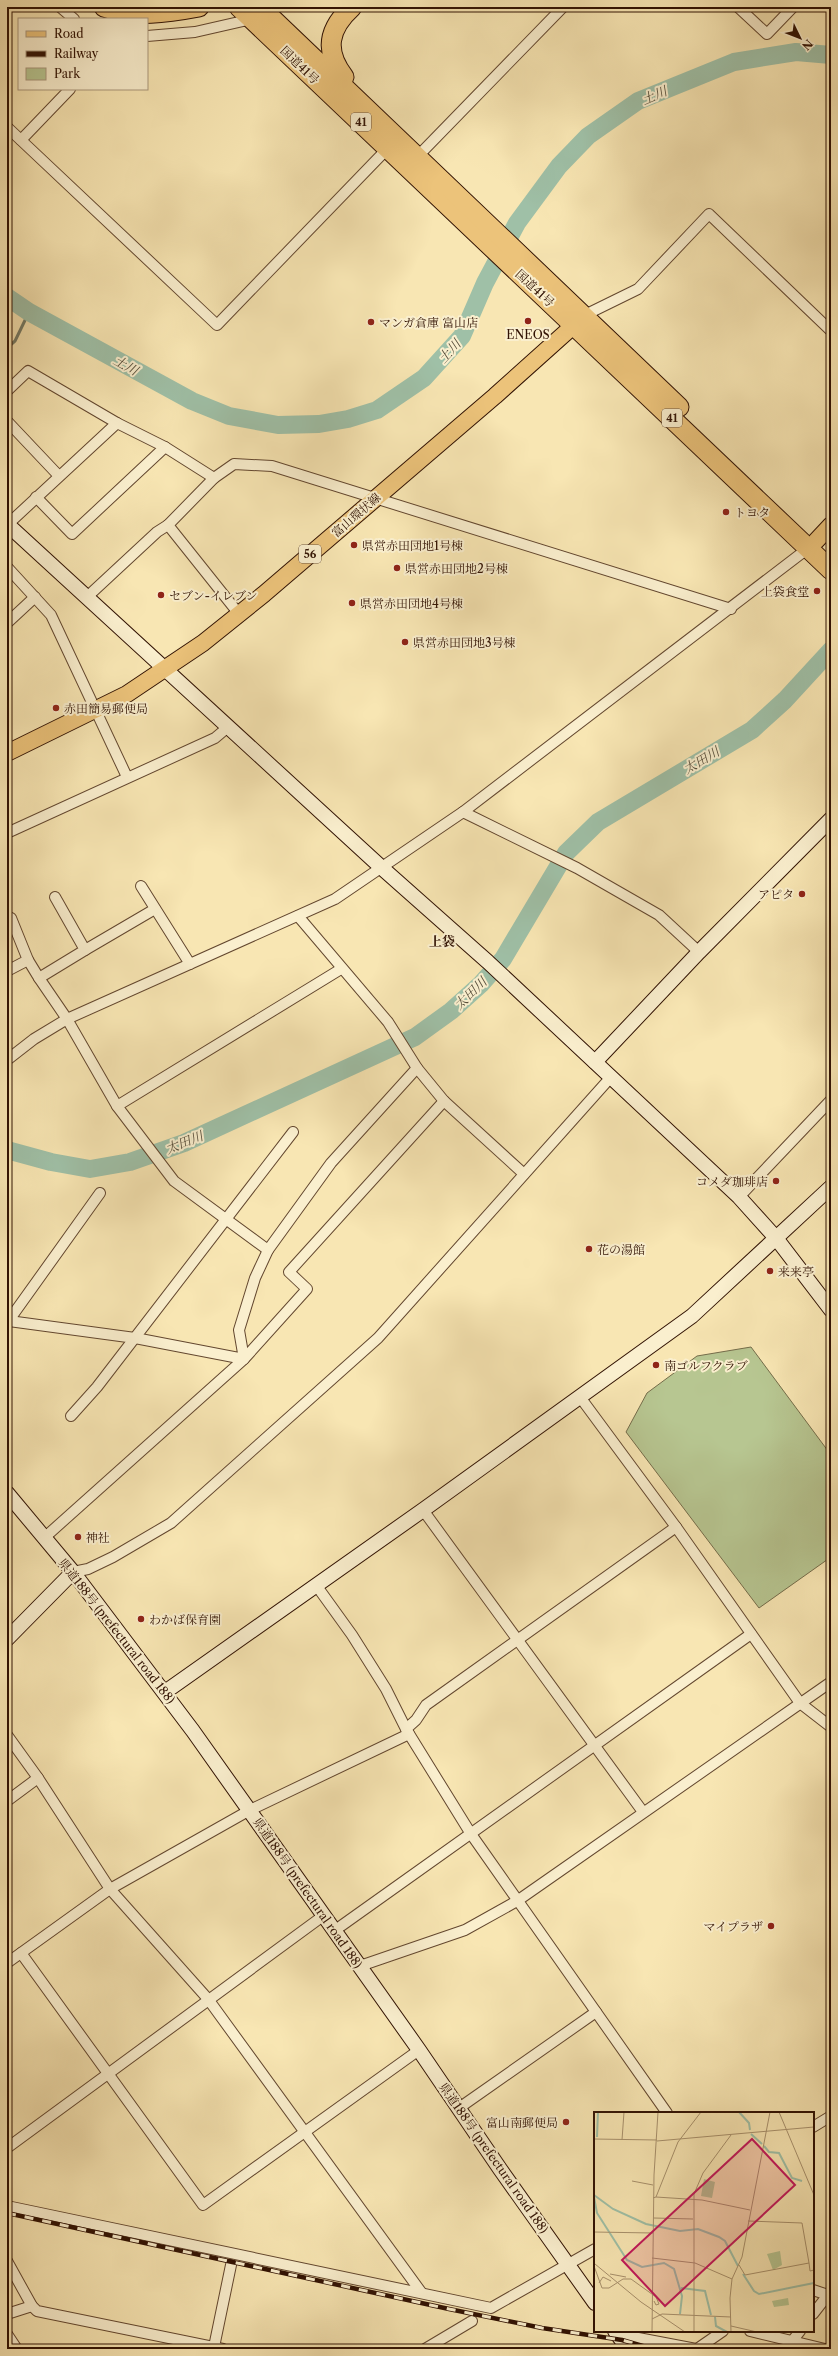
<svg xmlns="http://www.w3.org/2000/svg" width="838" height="2356" font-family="'Libre Caslon Text','Noto Serif JP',serif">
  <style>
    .green { fill: #b7c691; stroke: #746c4a }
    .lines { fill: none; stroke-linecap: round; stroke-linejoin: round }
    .stream { stroke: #737a65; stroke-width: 3 }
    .river { stroke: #9fc0a7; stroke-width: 18 }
    .street-casing { stroke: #63472f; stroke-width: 12 }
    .secondary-casing { stroke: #311203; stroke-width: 16 }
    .primary-casing { stroke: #311203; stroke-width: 18 }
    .highway-casing { stroke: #311203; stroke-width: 21 }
    .street { stroke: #faefce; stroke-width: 10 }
    .secondary { stroke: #faefce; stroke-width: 14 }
    .primary { stroke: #ecc37a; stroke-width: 16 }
    .highway { stroke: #ecc37a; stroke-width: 19 }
    .rail-casing { stroke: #311203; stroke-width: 4.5 }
    .rail { stroke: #faefce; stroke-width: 3; stroke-dasharray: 9; stroke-linecap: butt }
    .poi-dot { fill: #8f2418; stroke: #faefce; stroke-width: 1.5 }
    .labels { text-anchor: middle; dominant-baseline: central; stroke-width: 4; stroke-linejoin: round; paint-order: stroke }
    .shield { fill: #faefce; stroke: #6d5440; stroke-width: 1 }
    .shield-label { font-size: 11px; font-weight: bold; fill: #311203 }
    .street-label { font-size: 12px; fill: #311203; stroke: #faefce }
    .poi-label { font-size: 12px; fill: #311203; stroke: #faefce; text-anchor: start }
    .water-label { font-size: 13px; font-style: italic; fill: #584f3c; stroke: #faefce }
    .neighbourhood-label { font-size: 13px; font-weight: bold; fill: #311203; stroke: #faefce }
    .inset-river { fill: none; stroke: #9fc0a7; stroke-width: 2 }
    .inset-road { fill: none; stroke: #a8916d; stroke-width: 1 }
    .view { fill: #c2185b; fill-opacity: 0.15; stroke: #c2185b; stroke-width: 2 }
    .inset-edge { fill: none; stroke: #311203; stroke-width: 2 }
  </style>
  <rect width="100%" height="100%" fill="#f8e6b3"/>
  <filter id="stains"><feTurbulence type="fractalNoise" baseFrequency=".005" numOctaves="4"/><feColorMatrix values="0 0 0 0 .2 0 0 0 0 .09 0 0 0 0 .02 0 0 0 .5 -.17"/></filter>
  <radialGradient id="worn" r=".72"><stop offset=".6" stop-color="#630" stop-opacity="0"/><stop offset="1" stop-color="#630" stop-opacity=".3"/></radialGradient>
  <polygon class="green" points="751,1347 831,1455 831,1557 759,1608 626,1432 647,1393 697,1356"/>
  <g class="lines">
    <polyline class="stream" points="7,348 15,341 29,312"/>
    <g class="river">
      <polyline points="7,297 29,312 192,401 229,416 278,425 319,424 348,419 377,410 424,378 462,336 485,283 517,223 559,166 588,136 638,101 734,62 796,52 831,55"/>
      <polyline points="7,1150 51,1162 90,1169 130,1162 184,1143 415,1037 451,1011 481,984 503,959 566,853 598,822 752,730 785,700 831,650"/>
    </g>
    <defs>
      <g id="street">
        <polyline points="60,7 74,19"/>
        <polyline points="738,7 767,34 793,7"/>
        <polyline points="147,36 195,32 252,19"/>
        <polyline points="7,127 217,325 388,148"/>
        <polyline points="21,140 70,89"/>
        <polyline points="418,156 563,7"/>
        <polyline points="585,315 638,289 709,214 831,331"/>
        <polyline points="7,391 28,371 117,423"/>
        <polyline points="7,421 59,476"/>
        <polyline points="214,478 168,525 239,614"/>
        <polyline points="36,497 72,534 165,447"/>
        <polyline points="7,525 117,423 165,447 214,478 234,464 272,466 731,609"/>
        <polyline points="7,567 51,615 127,777"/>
        <polyline points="87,597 157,532 168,525"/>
        <polyline points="7,623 35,597"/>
        <polyline points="463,812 577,868 659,915 699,952"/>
        <polyline points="7,833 215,738 228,727"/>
        <polyline points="141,886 190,964"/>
        <polyline points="7,920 11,918 28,960 7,971"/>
        <polyline points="85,950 155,909"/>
        <polyline points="28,960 39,978 85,950 55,897"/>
        <polyline points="39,978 67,1019 117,1106 174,1181 268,1250 331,1163 417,1068 388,1022 298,916"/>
        <polyline points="7,1060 34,1039 67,1019 335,899 463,812 811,546"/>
        <polyline points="417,1068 444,1101 524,1174"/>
        <polyline points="117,1106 341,969"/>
        <polyline points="739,1197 831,1100"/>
        <polyline points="9,1321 135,1338 244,1359 239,1330 255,1278 268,1250"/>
        <polyline points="7,1323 100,1193"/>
        <polyline points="580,1397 676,1527 800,1703 831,1727"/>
        <polyline points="71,1416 97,1387 293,1132"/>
        <polyline points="423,1510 643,1812"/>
        <polyline points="44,1538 244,1359 307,1289 289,1272 444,1101"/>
        <polyline points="73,1572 88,1569 113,1557 171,1523 378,1338 611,1077"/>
        <polyline points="316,1585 352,1635 386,1689 406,1729 471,1834 667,2113"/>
        <polyline points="406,1729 416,1720 426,1705 676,1527"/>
        <polyline points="7,1735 38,1778 110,1889 208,1999 421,2292"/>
        <polyline points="7,1801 38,1778"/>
        <polyline points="334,1931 751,1634"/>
        <polyline points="21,1953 203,2205 419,2050"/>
        <polyline points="7,1963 110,1889 250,1810 409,1734"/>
        <polyline points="360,1966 465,1930 517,1901 831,1682"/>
        <polyline points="459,2108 596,2012"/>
        <polyline points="813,2127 831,2116"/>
        <polyline points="7,2148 323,1916"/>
        <polyline points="7,2206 491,2308 595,2249"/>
        <polyline points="7,2261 32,2306 37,2311 223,2349"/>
        <polyline points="813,2290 828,2295"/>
        <polyline points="7,2314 32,2306"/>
        <polyline points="813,2314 831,2291"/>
        <polyline points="750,2331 825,2349"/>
        <polyline points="7,2334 17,2349"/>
        <polyline points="617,2334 696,2349"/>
        <polyline points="793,2340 800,2331"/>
        <polyline points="214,2347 231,2265"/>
        <polyline points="425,2349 472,2321"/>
        <polyline points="697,2349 723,2331"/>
      </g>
      <g id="secondary">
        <polyline points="7,524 382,868 488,962 739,1197 776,1238 831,1310"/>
        <polyline points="595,1062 699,952 831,819"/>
        <polyline points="7,1493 73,1572 193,1731 419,2050 500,2169 595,2303"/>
        <polyline points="7,1639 73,1572"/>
        <polyline points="165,1692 423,1510 692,1316 831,1187"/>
        <polyline points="615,2331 628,2349"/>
      </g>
      <g id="primary">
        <polyline points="816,541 831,525"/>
        <polyline points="7,753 127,694 203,643 264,594 495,396 582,318"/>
      </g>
      <g id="highway">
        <path d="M104,7C135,18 167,13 199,7"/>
        <polyline points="239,7 831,570"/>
        <polyline points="260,7 679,407"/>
        <path d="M344,77C324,51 328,29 352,7"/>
      </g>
    </defs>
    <use href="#street" class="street-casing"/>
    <use href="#secondary" class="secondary-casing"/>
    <use href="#primary" class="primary-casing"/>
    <use href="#highway" class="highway-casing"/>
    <use href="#street" class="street"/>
    <use href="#secondary" class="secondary"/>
    <use href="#primary" class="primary"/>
    <use href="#highway" class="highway"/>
    <defs>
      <polyline id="rail" points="7,2213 449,2309 542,2328 622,2340 653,2349"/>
    </defs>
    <use href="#rail" class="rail-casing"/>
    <use href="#rail" class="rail"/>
  </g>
  <g class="poi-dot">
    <circle cx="528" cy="321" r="4"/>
    <circle cx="371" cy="322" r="4"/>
    <circle cx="726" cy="512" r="4"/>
    <circle cx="354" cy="545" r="4"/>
    <circle cx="397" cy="568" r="4"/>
    <circle cx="817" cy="591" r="4"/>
    <circle cx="161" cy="595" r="4"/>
    <circle cx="352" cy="603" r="4"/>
    <circle cx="405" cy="642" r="4"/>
    <circle cx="56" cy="708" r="4"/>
    <circle cx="802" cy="894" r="4"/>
    <circle cx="776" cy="1181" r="4"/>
    <circle cx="589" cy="1249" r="4"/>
    <circle cx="770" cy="1271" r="4"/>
    <circle cx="656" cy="1365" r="4"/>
    <circle cx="78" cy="1537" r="4"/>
    <circle cx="141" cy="1619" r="4"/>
    <circle cx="771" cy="1926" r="4"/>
    <circle cx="566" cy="2122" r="4"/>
  </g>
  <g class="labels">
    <g class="shield">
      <rect x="351" y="113" width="20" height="18" rx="3"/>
      <rect x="662" y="409" width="20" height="18" rx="3"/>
      <rect x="299" y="545" width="22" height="18" rx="3"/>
    </g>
    <g class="shield-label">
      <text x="361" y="122">41</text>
      <text x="672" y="418">41</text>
      <text x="310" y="554">56</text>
    </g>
    <g class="street-label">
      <text transform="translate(300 65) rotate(44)">国道41号</text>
      <text transform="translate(535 288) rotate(43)">国道41号</text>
      <text transform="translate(356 515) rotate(-41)">富山環状線</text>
      <text transform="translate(117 1631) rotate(52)">県道188号 (prefectural road 188)</text>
      <text transform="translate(308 1893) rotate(55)">県道188号 (prefectural road 188)</text>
      <text transform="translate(494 2158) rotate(55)">県道188号 (prefectural road 188)</text>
    </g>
    <g class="poi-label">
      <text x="379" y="322">マンガ倉庫 富山店</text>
      <text x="528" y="334" text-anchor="middle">ENEOS</text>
      <text x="734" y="512">トヨタ</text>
      <text x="362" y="545">県営赤田団地1号棟</text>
      <text x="405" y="568">県営赤田団地2号棟</text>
      <text x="809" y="591" text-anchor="end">上袋食堂</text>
      <text x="169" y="595">セブン-イレブン</text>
      <text x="360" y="603">県営赤田団地4号棟</text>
      <text x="413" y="642">県営赤田団地3号棟</text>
      <text x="64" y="708">赤田簡易郵便局</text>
      <text x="794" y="894" text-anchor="end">アピタ</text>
      <text x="768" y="1181" text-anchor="end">コメダ珈琲店</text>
      <text x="597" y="1249">花の湯館</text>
      <text x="778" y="1271">来来亭</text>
      <text x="664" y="1365">南ゴルフクラブ</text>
      <text x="86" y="1537">神社</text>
      <text x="149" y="1619">わかば保育園</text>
      <text x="763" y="1926" text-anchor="end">マイプラザ</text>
      <text x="558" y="2122" text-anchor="end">富山南郵便局</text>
    </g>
    <g class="water-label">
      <text transform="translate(654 95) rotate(-23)">土川</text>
      <text transform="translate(449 351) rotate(-48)">土川</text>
      <text transform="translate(126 365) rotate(29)">土川</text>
      <text transform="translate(701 760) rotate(-31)">太田川</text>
      <text transform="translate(470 993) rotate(-44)">太田川</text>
      <text transform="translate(184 1142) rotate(-22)">太田川</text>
    </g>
    <g class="neighbourhood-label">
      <text x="442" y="941">上袋</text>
    </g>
  </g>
  <g transform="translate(594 2112)">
    <rect width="220" height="220" fill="#f8e6b3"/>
    <path d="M110,67L121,70L118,86L107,84ZM186,139L188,153L179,158L173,142ZM194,186L195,193L180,195L178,189Z" fill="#b7c691"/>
    <path class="inset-river" d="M145,0L155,11L156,18M157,22L168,32M3,25L4,0M170,34L175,40L185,41L198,66L208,69M0,83L19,97L52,112L86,119L104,117L125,125L131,129L144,154M0,85L3,101L33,148L48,155L70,151L80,157L88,184L86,202M149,162L160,179L165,182L220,171M87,176L111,179L117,203M121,205L122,214L133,220"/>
    <path class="inset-road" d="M185,0L220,83M0,27L63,28M28,28L30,0M63,29L220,15M38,69L59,73M62,85L108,88L156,98M59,86L62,85L84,30L107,0M60,106L99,107M154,109L208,111L215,151M0,120L59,121M58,146L101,151L138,167M1,152L47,190L91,220M145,153L151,163L215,151L216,159L220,158M0,154L8,176H15L29,167H37L62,185L65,192L62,193L60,189M16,162L32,165M5,171L9,165L17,169M58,207L68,202L137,205M137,214L163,220M58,220L60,63L64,0M100,220V82L109,61L137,23M137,220L136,186L138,167L148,145L176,0"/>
    <path class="view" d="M158,27L201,73L71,194L28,148Z"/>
    <rect width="220" height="220" class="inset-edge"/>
  </g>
  <rect width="838" height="2356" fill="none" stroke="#f8e6b3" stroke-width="24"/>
  <rect x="8" y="8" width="822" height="2340" fill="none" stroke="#311203" stroke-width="2"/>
  <rect x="12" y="12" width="814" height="2332" fill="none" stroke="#311203"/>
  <rect x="18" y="18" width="130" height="72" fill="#faefce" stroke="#aa977d"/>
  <rect x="26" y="31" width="20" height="6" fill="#ecc37a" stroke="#aa977d"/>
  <text x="54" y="38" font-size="12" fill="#311203">Road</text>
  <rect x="26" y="51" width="20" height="6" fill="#311203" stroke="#aa977d"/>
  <text x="54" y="58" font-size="12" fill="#311203">Railway</text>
  <rect x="26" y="68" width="20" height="12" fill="#b7c691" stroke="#aa977d"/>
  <text x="54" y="78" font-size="12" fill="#311203">Park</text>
  <g transform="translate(800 38) rotate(133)" stroke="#faefce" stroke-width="3" paint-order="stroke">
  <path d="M0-3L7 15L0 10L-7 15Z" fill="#311203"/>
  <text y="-6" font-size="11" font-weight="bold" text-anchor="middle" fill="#311203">N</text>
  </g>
  <rect width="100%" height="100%" filter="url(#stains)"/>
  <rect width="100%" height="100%" fill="url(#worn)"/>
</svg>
